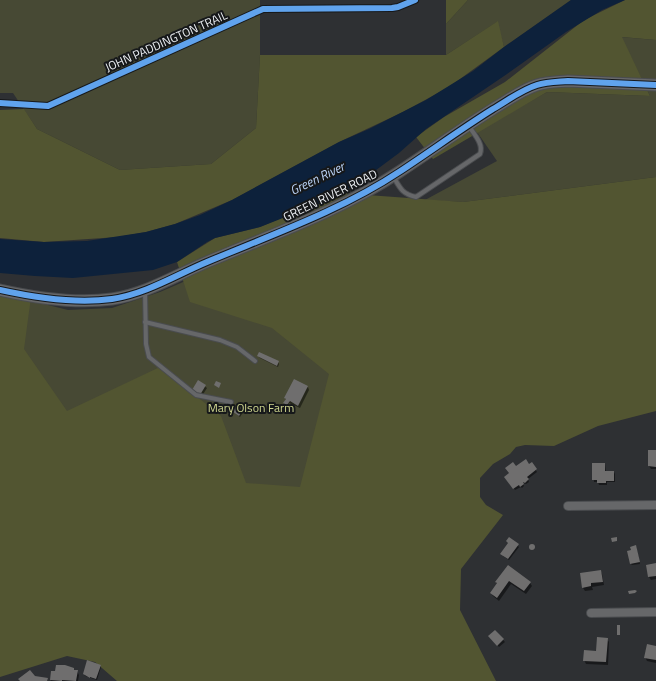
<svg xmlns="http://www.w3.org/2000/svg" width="656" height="681" font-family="'Titillium Web',sans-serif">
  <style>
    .green { fill: #474934 }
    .forest { fill: #525531 }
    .water { fill: #0d213b }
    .shadow { fill: #0007 }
    .building { fill: #6f6e6e }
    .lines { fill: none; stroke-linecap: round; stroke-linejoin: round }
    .service-casing { stroke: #4a4c4f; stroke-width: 6 }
    .minor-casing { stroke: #4a4c4f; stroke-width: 10 }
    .tertiary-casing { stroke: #4a4c4f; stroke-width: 13 }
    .service { stroke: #666769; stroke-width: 4 }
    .minor { stroke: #666769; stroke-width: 8 }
    .tertiary { stroke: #666769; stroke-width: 11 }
    .cycleway-casing { stroke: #16181a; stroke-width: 8 }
    .cycleway { stroke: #60a3ed; stroke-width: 6 }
    .labels { text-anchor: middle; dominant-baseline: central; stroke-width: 4; stroke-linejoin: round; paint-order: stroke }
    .street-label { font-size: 12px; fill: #eef1f5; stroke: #16181a }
    .park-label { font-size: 12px; fill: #cfd68f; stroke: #16181a }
    .water-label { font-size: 13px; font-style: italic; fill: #bad2f5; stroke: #16181a }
  </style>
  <rect width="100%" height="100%" fill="#2e3033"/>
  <g class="green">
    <polygon points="0,0 260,0 260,55 256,128 211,164 120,170 37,129 13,93 0,93"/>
    <polygon points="468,0 571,0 504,47 497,22 446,55 446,24"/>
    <polygon points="621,37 656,40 656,177 463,202 425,200 497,161 477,132 547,92 650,96"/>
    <polygon points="359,206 394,546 0,553 0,293 68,310 112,308 160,292"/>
  </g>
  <g class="forest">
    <polygon points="446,0 468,0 446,24"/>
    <polygon points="625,0 656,0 656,40 622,37 650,96 547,92 433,159 416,137 444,117 505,82 584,20"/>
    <polygon points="498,21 504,47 449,87 403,112 339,142 232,200 175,224 146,232 118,237 44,242 0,238 0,110 24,109 37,129 120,170 211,164 256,128 260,55 446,55"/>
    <polygon points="656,177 656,411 598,426 554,446 525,445 516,447 510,454 493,464 480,478 480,497 486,505 503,515 461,569 460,610 496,681 117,681 95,662 67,656 0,677 0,288 31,297 24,349 67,411 160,367 221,416 246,483 300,487 329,374 272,328 190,302 177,262 215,238 260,227 340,193 463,202"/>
  </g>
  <polygon class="water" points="571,0 625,0 602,10 566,32 507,74 426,129 399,153 360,182 321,203 260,227 215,238 207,242 177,262 153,270 73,278 35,276 0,273 0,239 44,242 87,241 146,232 175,224 200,215 232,200 339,142 369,129 426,100 473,71 504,47"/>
  <g class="shadow">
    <polygon points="258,356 278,362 279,364 278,367 260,358"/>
    <polygon points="198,381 207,388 202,396 194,392"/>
    <polygon points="308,387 309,390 300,408 289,403 288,405 285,404 286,400 285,398"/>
    <polygon points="231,410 241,412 242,414 240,417"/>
    <polygon points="656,451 656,469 651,469 649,466"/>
    <polygon points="532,464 537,472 528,479 529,482 526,484 523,483 524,486 522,488 521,487 515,490 506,477 515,467"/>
    <polygon points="593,464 605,464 606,472 614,472 615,474 615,482 607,482 607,485 599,485 598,482 594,482"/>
    <polygon points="510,539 519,547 509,560 503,556 509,544"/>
    <polygon points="530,545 534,547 535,549 533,550 530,549"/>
    <polygon points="636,546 640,564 632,565 631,564"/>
    <polygon points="656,564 656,579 651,580 649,577"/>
    <polygon points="508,566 530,583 532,586 526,594 511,584 499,601 493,596 491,593 497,584 496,582"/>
    <polygon points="600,571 602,574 604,585 592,587 593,590 585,591 583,588"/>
    <polygon points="495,631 505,642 499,647 491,638"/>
    <polygon points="607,639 609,642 608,665 586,664 584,660 597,652"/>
    <polygon points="656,647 656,663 647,661 645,657"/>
    <polygon points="100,665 101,667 97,680 85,676 84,674"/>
    <polygon points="74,671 77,671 79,675 78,681 51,681 51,680"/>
  </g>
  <g class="building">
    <polygon points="259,352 279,361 277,366 257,356"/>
    <polygon points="294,379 308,386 298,406 290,401 287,405 283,403 286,399 284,398"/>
    <polygon points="198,380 206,385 200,395 192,390"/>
    <polygon points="216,381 221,383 219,388 214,385"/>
    <polygon points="233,405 242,411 239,416 230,410"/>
    <polygon points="648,450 656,450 656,467 648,466"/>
    <polygon points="526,459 529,464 532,462 537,469 527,477 529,479 525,483 523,482 524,484 520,487 519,485 513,489 504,477 509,473 505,468 513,462 516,466"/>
    <polygon points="592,463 605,463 605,471 614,471 614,481 606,481 606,483 597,483 597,480 592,480"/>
    <polygon points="509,537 519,544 508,559 500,554 508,543 506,541"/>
    <polygon points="617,537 617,541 612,542 611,538"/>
    <circle cx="532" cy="547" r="3"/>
    <polygon points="636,545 640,562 630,564 627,551 631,550 630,547"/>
    <polygon points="656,563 656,576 648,577 646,565"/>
    <polygon points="508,565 531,582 524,591 509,581 497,598 490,593 497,583 495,582"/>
    <polygon points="601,570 603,582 591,583 591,586 582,588 580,573"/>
    <polygon points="635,590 637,591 635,593 629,594 628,591"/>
    <rect x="617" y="625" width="3" height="10"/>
    <polygon points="495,630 504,639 497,646 488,636"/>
    <polygon points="597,637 608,638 606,662 583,661 584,650 596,651"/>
    <polygon points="647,644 656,646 656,660 644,658"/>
    <polygon points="87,660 101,665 96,679 90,677 90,678 83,674"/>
    <polygon points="56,665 65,665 74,668 74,670 78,670 76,681 62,680 62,681 50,680 51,671 55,671"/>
    <polygon points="30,670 35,676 48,678 47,681 20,681 18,679"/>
  </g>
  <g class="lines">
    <defs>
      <g id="service">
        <path d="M393,176C400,188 402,194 416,197L480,154C484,144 474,134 468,125"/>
        <polyline points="145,291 146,344 149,357 196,395 231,402"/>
        <polyline points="145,322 220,340 237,347 255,361"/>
      </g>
      <g id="minor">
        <polyline points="568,506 656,505"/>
        <polyline points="591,613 656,612"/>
      </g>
      <path id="tertiary" d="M0,290C36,298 75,304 112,299C146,294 176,275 207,262C271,235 342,210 399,172C431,151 461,129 493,109C507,101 521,90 537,85C547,82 557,82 568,81L656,85"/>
    </defs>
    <use href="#service" class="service-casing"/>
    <use href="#minor" class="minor-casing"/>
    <use href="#tertiary" class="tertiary-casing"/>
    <use href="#service" class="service"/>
    <use href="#minor" class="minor"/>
    <use href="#tertiary" class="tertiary"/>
    <defs>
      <g id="cycleway">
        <polyline points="0,103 48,106 263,9 392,8 398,7 415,0"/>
        <path d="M0,290C36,298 75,304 112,299C146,294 176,275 207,262C271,235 342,210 399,172C431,151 461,129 493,109C507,101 521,90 537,85C547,82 557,82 568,81L656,85"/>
      </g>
    </defs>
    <use href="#cycleway" class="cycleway-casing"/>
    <use href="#cycleway" class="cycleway"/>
  </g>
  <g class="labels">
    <g class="street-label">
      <text transform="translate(166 41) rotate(-24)">JOHN PADDINGTON TRAIL</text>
      <text transform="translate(330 195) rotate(-26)">GREEN RIVER ROAD</text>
    </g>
    <g class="park-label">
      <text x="251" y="407">Mary Olson Farm</text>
    </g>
    <g class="water-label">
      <text transform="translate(317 178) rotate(-26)">Green River</text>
    </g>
  </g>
</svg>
